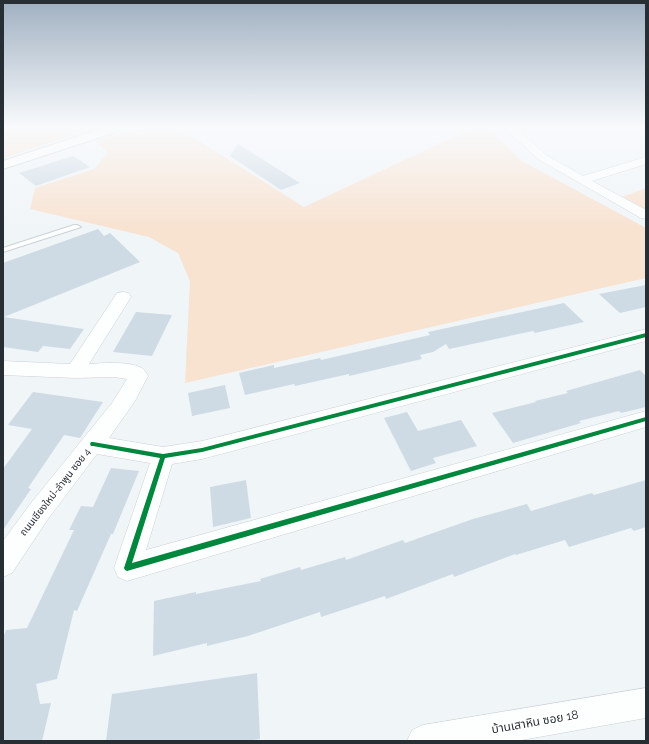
<svg xmlns="http://www.w3.org/2000/svg" width="649" height="744" font-family="Raleway,'Noto Sans Thai',sans-serif">
  <style>
    .green { fill: #f8e2d0 }
    .building { fill: #cedbe5 }
    .lines { fill: none; stroke-linecap: round; stroke-linejoin: round }
    .lane-casing { stroke: #cbd1d6; stroke-width: 2 }
    .street-casing { stroke: #cbd1d6; stroke-width: 1 }
    .secondary-casing { stroke: #cbd1d6; stroke-width: 2 }
    .lane { fill: #fdfefe; fill-rule: evenodd }
    .street { fill: #fdfefe; fill-rule: evenodd }
    .secondary { fill: #fdfefe; fill-rule: evenodd }
    .cycleway-casing { stroke: #fff; stroke-width: 3 }
    .cycleway { fill: #00873e; fill-rule: evenodd }
    .labels { text-anchor: middle; dominant-baseline: central; stroke-width: 4; stroke-linejoin: round; paint-order: stroke }
    .street-label { font-size: 10px; fill: #272f35; stroke: #fff }
    .near-street-label { font-size: 12px; fill: #272f35; stroke: #fff }
  </style>
  <rect width="100%" height="100%" fill="#f0f5f8"/>
  <g class="green">
    <polygon points="3,126 102,126 3,158"/>
    <polygon points="149,126 175,126 304,207 477,126 481,126 491,131 522,161 646,228 646,278 185,383 190,281 178,253 149,237 30,209 35,188 94,169 108,153 95,141"/>
    <polygon points="646,188 646,210 622,197"/>
  </g>
  <g class="building">
    <polygon points="238,144 300,183 281,190 230,156"/>
    <polygon points="73,156 90,167 36,186 19,173"/>
    <polygon points="98,229 104,236 110,233 140,262 4,317 84,329 70,349 43,346 38,352 3,347 3,263"/>
    <polygon points="646,285 646,307 620,313 599,294"/>
    <polygon points="564,303 584,322 535,333 533,331 449,349 446,344 433,352 420,355 422,359 349,376 349,374 295,386 294,384 245,395 239,373 274,365 274,368 320,358 321,360 430,335 428,332"/>
    <polygon points="136,312 172,315 152,356 113,352"/>
    <polygon points="640,370 646,376 646,407 621,413 619,411 579,421 581,423 513,443 492,413 536,402 535,401 568,393 566,391"/>
    <polygon points="225,385 230,408 192,416 188,393"/>
    <polygon points="33,392 103,402 80,438 64,435 28,488 31,489 3,530 3,469 32,429 8,425"/>
    <polygon points="407,412 418,431 461,420 477,446 433,458 436,463 411,471 384,418"/>
    <polygon points="111,468 139,471 113,534 111,534 77,611 74,610 57,679 36,684 40,704 51,703 42,741 3,741 3,638 6,630 27,628 74,530 69,530 81,506 93,507"/>
    <polygon points="246,480 251,518 213,527 210,487"/>
    <polygon points="646,480 646,527 634,531 631,528 569,547 565,540 516,555 515,554 454,577 453,574 386,599 385,596 321,617 320,612 248,636 207,646 207,643 153,656 154,601 196,592 196,594 261,581 260,579 300,567 301,570 345,557 346,560 403,540 405,543 473,519 527,504 531,511 592,493 594,495"/>
    <polygon points="257,673 260,739 247,741 106,741 112,694"/>
  </g>
  <g class="lines">
    <defs>
      <polygon id="lane" points="74,225 77,225 81,227 3,252 3,248"/>
      <g id="street">
        <polygon points="503,126 514,126 546,155 583,176 646,157 646,164 592,181 646,210 646,219 641,218 538,159"/>
        <path d="M123,292L129,293L131,297L89,364C103,363 130,361 142,368C145,370 146,373 148,376L135,401L109,438L163,447L202,441L646,329V341L202,459L172,464L146,550L646,411V427L127,581L118,577L114,568L150,463L97,454L48,519L12,573L3,577V541L31,503L112,403L127,379L114,377L75,378L3,375V361L70,364L117,293Z"/>
        <polygon points="646,688 646,718 516,741 407,741 412,730 423,725"/>
      </g>
      <polygon id="secondary" points="110,126 127,126 125,129 3,169 3,161"/>
    </defs>
    <use href="#lane" class="lane-casing"/>
    <use href="#street" class="street-casing"/>
    <use href="#secondary" class="secondary-casing"/>
    <use href="#lane" class="lane"/>
    <use href="#street" class="street"/>
    <use href="#secondary" class="secondary"/>
    <defs>
      <polygon id="cycleway" points="646,333 646,337 202,452 165,458 132,563 646,417 646,421 127,571 125,570 124,568 160,458 93,446 91,446 90,444 91,442 93,442 163,454 202,448"/>
    </defs>
    <use href="#cycleway" class="cycleway-casing"/>
    <use href="#cycleway" class="cycleway"/>
  </g>
  <linearGradient id="sky" x2="0" y2="1"><stop stop-color="#a0b0c1"/><stop offset="0.55" stop-color="#f8fafc"/><stop offset="1" stop-color="#f8fafc" stop-opacity="0"/></linearGradient>
  <rect width="649" height="230" fill="url(#sky)"/>
  <g class="labels">
    <g class="street-label">
      <text transform="translate(55 492) rotate(-52)">ถนนเชียงใหม่-ลำพูน ซอย 4</text>
    </g>
    <g class="near-street-label">
      <text transform="translate(535 722) rotate(-10)">บ้านเสาหิน ซอย 18</text>
    </g>
  </g>
  <rect width="649" height="744" fill="none" stroke="#272f35" stroke-width="8"/>
</svg>
